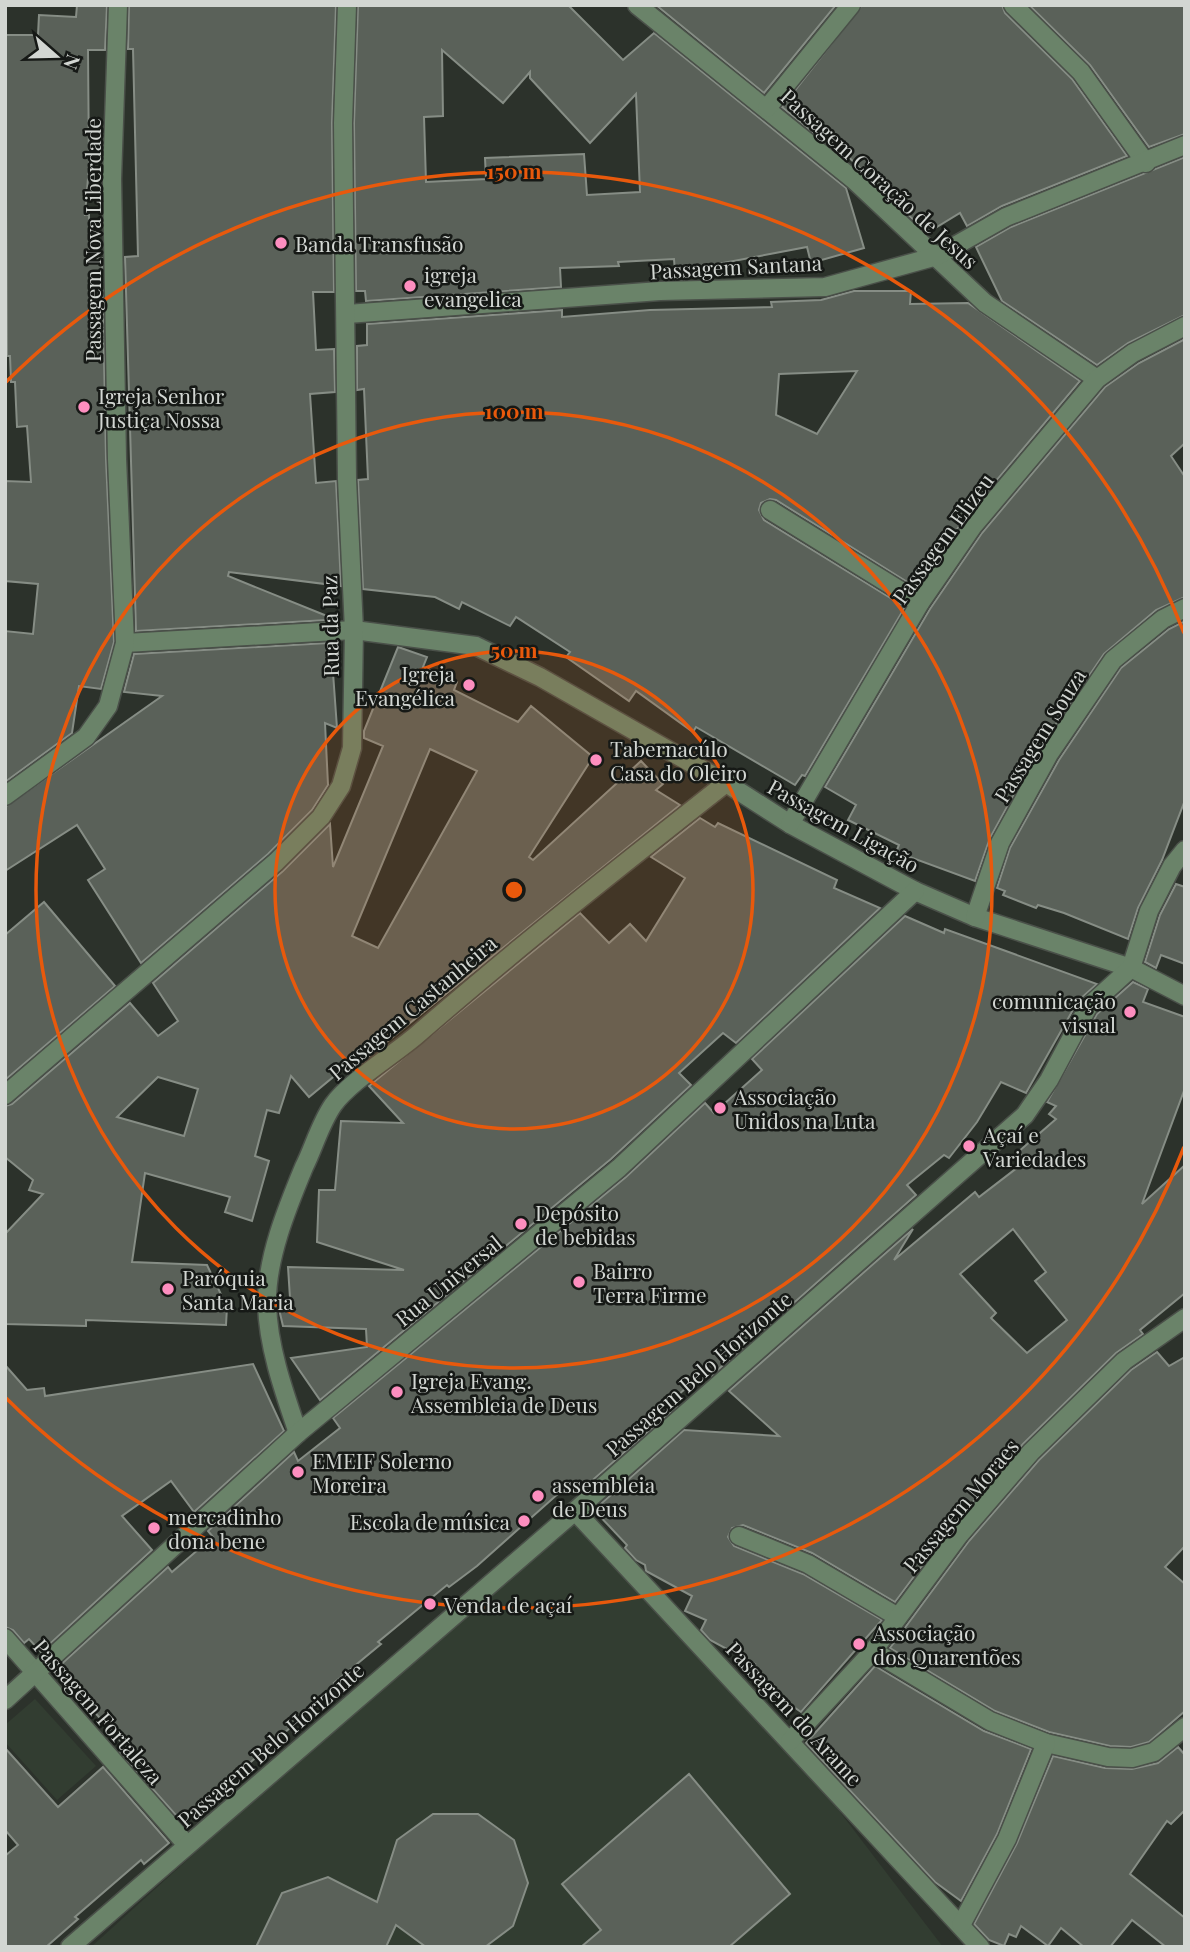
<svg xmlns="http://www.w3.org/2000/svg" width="1190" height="1952" font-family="'Playfair Display',serif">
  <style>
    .built { fill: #323d31 }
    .building { fill: #5a6159; stroke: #868d85; stroke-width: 2; fill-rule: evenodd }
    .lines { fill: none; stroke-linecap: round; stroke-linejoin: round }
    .minor-casing { stroke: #4a5049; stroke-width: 21 }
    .minor { stroke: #6a8369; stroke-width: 18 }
    .ring { fill: none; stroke: #e8590c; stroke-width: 3.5 }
    .poi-dot { fill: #fd8ebf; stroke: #161916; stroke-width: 2.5 }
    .labels { text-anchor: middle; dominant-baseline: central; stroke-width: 5; stroke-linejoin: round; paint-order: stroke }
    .street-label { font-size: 21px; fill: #d2d6d2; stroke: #161916 }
    .poi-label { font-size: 21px; fill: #d2d6d2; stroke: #161916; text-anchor: start }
    .centre { fill: #e8590c; stroke: #161916; stroke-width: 3.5 }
    .ring-label { font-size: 21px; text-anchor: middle; font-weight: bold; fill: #e8590c; stroke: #161916; stroke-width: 5; stroke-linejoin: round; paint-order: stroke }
  </style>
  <rect width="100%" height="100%" fill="#2c322b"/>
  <g class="built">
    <polygon points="573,1511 837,1808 943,1947 91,1947"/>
    <polygon points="35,1699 96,1766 57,1800 5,1742 5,1725"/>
  </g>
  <g class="building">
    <polygon points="77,5 107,5 105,50 88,50 89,166 85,215 89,215 89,258 102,258 106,459 114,642 101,689 79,686 72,733 5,782 5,631 33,634 38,584 5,581 5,481 31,482 27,426 17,427 15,382 11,382 10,356 7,356 5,35 38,35 39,15 76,17"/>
    <polygon points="129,5 336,5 332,123 334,292 313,292 316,350 334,349 335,392 310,394 316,483 336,481 341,586 229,572 228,576 327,616 327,620 136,631 125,257 138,256 133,49 128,49"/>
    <path d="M358,5H568L623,60L654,33L846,188L864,248L811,263L807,247L675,272L674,259L618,262L619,266L560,268L561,287L366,301L365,291H356L354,123ZM442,50L503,103L530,72V78L590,143L636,94L640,192L587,195L584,154L485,158L486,179L426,182L424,117L443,116Z"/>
    <polygon points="656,5 836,5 764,93"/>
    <polygon points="862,5 1002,5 1005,13 1072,79 1127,156 1002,206 967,226 960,213 927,233 832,141 835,150 782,107"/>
    <polygon points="1029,5 1185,5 1185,134 1149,147 1090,65"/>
    <polygon points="1185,157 1185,315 1128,343 1097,365 1002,301 976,247 1011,227"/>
    <path d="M854,291H911L910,304L968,303L1080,381L964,519L917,588L776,500L770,499L761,503L759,510L764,520L905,607L805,776L802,775L795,785L696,727L693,732L636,691L629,701L566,657L570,652L516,617L510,626L462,602L459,609L435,597L363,589L358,480L368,479L364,389L357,390V346L367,345V324L562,310V317L650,310L772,307L771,302L821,300ZM857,371L817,434L776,415L779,374Z"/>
    <polygon points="1185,339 1185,443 1171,456 1185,477 1185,597 1156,610 1104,654 1039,749 990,838 975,881 896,852 899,845 848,820 856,805 825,787 930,609 982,533 1105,387 1139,363"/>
    <polygon points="1185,621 1185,800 1162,860 1138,908 1128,939 1064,913 1038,905 1036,908 1003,895 1005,891 997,888 1010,848 1059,760 1121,668 1169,629"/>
    <polygon points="328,643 331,645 337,728 325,723 328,785 312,810 268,854 141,963 88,880 105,869 77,825 5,871 5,807 162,696 124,692 134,654"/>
    <path d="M398,647L427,657L423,667L457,682L454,690L518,722L531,706L593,757L529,857L533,860L641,761L663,784L656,790L680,805L353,1069L349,1064L309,1097L291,1076L279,1113L267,1110L255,1156L269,1161L252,1221L225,1212L230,1197L145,1173L132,1262L207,1265L227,1307L226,1325L86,1320V1326L5,1324V1234L43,1194L29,1190L33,1180L5,1157V1106L12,1104L130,1003L158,1036L178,1021L153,983L283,871L330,824L333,867L383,746L364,738V731ZM430,749L477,771L378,948L352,936ZM158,1077L198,1089L184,1136L117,1117Z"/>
    <polygon points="700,818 715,827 718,823 837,880 834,888 880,908 736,1043 723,1033 679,1073 691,1085 611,1159 320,1400 291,1358 367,1347 366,1329 283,1326 278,1305 290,1298 288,1267 404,1270 317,1242 319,1190 335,1190 341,1121 403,1123 369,1086 580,913 609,943 630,924 646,941 685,878 651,857"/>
    <polygon points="1176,884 1185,887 1185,964 1161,955 1156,968 1145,962 1160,915"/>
    <polygon points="44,902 115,986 5,1080 5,935"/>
    <polygon points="905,916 944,933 945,929 1097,984 1078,1001 1026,1093 1001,1082 977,1122 949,1158 944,1155 907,1185 916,1195 711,1376 706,1371 678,1395 677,1406 578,1493 569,1484 477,1566 449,1587 447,1585 378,1642 381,1644 334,1683 337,1687 182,1822 120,1752 124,1745 56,1669 168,1567 172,1572 213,1537 208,1531 294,1452 298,1461 340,1428 333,1418 626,1177 705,1103 714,1113 762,1070 752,1059"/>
    <path d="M1133,982L1148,989L1143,1002L1185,1017V1088L1142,1204L1185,1165V1293L1140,1330L1143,1334L1116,1353L1023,1444L951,1527L895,1602L812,1553L743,1525L732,1528L728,1537L734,1546L803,1574L882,1620L801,1712L771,1691L775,1686L750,1671L755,1664L710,1640L701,1630L706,1620L685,1611L692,1596L646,1571L645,1565L636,1560L625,1548L627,1545L594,1510L684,1430L779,1436L729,1391L913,1229L894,1260L975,1192L979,1197L1026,1161L1018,1152L1056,1119L1049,1114L1056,1106L1047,1102L1097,1014ZM1013,1229L1046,1272L1035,1281L1067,1320L1027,1353L991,1318L996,1313L960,1274Z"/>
    <polygon points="1157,1352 1169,1366 1185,1357 1185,1546 1165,1567 1185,1584 1185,1711 1149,1742 1131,1747 1110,1746 1049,1732 995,1711 890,1648 969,1541 1039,1460 1131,1370"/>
    <polygon points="253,1364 284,1431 194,1512 171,1481 122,1516 152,1550 41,1652 29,1639 24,1643 13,1630 5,1627 5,1365 27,1390 44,1388 45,1396"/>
    <polygon points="875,1666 984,1731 1031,1749 997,1834 961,1901 935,1882 806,1743"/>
    <polygon points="1178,1747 1185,1755 1185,1810 1171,1824 1167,1821 1130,1874 1185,1918 1185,1947 1166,1947 1132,1920 1110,1947 1084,1947 1061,1928 1048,1946 1021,1926 1016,1937 1009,1934 1004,1946 989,1940 974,1924 1017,1843 1053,1756 1105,1768 1132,1769 1158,1763"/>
    <polygon points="5,1748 58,1807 103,1767 169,1843 144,1864 141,1860 75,1917 78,1919 46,1947 5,1947 5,1856 18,1845 5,1830"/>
    <polygon points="689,1774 790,1894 729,1947 581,1947 601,1930 562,1884"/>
    <polygon points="433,1814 478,1814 514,1840 528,1883 513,1926 485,1947 426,1947 396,1925 386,1947 256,1947 282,1893 328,1877 377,1902 397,1840"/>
  </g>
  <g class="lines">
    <defs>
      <g id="minor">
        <polyline points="637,5 854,180 985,303 1097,379"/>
        <polyline points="1013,5 1081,72 1146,163"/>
        <polyline points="767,108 851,5"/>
        <polyline points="347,314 660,291 825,287 937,256 1006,217 1185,145"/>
        <polyline points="770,510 920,603"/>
        <polyline points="125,643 354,630 476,646 540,677 726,783 790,824 915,891 975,917 1131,968 1185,996"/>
        <polyline points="5,796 86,737 108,706 125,643 117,459 112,179 118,5"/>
        <polyline points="790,824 920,603 973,526 1097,379 1133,353 1185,326"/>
        <polyline points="975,917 1000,843 1049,754 1113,660 1163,619 1185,608"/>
        <polyline points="5,1095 276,862 321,817 341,786 352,748 354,630 347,479 343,123 347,5"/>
        <path d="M298,1433C284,1392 268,1347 267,1304C266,1259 287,1208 304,1167C314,1147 320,1124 333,1105C350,1081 394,1055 418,1034C518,947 622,865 726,783"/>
        <polyline points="575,1511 980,1947"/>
        <polyline points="739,1536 808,1564 898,1617"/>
        <polyline points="5,1638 187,1845"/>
        <polyline points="873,1651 990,1721 1046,1743 1108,1757 1132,1758 1154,1752 1185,1727"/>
        <polyline points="5,1700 298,1433 619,1168 915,891"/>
        <polyline points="790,1741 873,1651 960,1534 1031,1452 1124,1361 1185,1318"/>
        <polyline points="961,1925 1007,1839 1046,1743"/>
        <polyline points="70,1947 575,1511 1025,1115 1049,1080 1088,1007 1131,968 1149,911 1172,866 1185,850"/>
      </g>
    </defs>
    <use href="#minor" class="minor-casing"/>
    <use href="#minor" class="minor"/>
  </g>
  <circle cx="514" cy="890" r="239" fill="#e8590c" fill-opacity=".12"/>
  <g class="ring">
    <circle cx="514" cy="890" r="239"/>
    <circle cx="514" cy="890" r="478"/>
    <path d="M1184 1147A718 718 0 0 1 6 1398M6 382A718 718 0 0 1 1184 633"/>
  </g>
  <g class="poi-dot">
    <circle cx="281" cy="243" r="7"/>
    <circle cx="410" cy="286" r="7"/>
    <circle cx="84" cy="407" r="7"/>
    <circle cx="469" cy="685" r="7"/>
    <circle cx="596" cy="760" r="7"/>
    <circle cx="1130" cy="1012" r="7"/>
    <circle cx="720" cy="1108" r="7"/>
    <circle cx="969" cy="1146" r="7"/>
    <circle cx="521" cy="1224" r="7"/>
    <circle cx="579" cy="1282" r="7"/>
    <circle cx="168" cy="1289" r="7"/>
    <circle cx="397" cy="1392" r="7"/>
    <circle cx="298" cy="1472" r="7"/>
    <circle cx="538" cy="1496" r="7"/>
    <circle cx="524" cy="1521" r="7"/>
    <circle cx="154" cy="1528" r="7"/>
    <circle cx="430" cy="1604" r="7"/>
    <circle cx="859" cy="1644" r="7"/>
  </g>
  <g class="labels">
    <g class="street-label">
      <text transform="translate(880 178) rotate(42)">Passagem Coração de Jesus</text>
      <text transform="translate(92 240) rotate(-90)">Passagem Nova Liberdade</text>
      <text transform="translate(736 266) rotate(-3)">Passagem Santana</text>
      <text transform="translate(942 538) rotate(-54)">Passagem Elizeu</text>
      <text transform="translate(329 626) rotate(-91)">Rua da Paz</text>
      <text transform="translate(1039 735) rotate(-58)">Passagem Souza</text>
      <text transform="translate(844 825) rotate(29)">Passagem Ligação</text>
      <text transform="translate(412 1007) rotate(-40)">Passagem Castanheira</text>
      <text transform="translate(448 1280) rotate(-39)">Rua Universal</text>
      <text transform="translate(698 1373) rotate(-41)">Passagem Belo Horizonte</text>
      <text transform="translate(960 1505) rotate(-50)">Passagem Moraes</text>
      <text transform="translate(99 1711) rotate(49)">Passagem Fortaleza</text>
      <text transform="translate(795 1713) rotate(47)">Passagem do Arame</text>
      <text transform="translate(270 1744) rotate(-41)">Passagem Belo Horizonte</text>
    </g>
    <g class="poi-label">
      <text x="295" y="243">Banda Transfusão</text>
      <text x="424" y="274">igreja<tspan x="424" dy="24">evangelica</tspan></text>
      <text x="98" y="395">Igreja Senhor<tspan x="98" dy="24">Justiça Nossa</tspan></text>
      <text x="455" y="673" text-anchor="end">Igreja<tspan x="455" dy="24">Evangélica</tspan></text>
      <text x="610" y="748">Tabernacúlo<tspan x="610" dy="24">Casa do Oleiro</tspan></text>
      <text x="1116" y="1000" text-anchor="end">comunicação<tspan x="1116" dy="24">visual</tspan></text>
      <text x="734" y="1096">Associação<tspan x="734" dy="24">Unidos na Luta</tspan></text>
      <text x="983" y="1134">Açaí e<tspan x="983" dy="24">Variedades</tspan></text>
      <text x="535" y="1212">Depósito<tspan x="535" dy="24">de bebidas</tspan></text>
      <text x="593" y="1270">Bairro<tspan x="593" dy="24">Terra Firme</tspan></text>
      <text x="182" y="1277">Paróquia<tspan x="182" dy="24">Santa Maria</tspan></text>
      <text x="411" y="1380">Igreja Evang.<tspan x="411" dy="24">Assembleia de Deus</tspan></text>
      <text x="312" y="1460">EMEIF Solerno<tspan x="312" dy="24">Moreira</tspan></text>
      <text x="552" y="1484">assembleia<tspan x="552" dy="24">de Deus</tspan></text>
      <text x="168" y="1516">mercadinho<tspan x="168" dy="24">dona bene</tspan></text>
      <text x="510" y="1521" text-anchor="end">Escola de música</text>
      <text x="444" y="1604">Venda de açaí</text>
      <text x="873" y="1632">Associação<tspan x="873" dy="24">dos Quarentões</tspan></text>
    </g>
  </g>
  <circle cx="514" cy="890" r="10" class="centre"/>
  <g class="ring-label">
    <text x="514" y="179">150 m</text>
    <text x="514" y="419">100 m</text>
    <text x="514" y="658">50 m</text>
  </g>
  <rect width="1190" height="1952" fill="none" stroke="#d2d6d2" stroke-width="14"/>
  <g transform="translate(56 56) rotate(110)" stroke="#161916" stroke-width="5" paint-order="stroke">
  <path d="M0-5L12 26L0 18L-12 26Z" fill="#d2d6d2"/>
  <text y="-10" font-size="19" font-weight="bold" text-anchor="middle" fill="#d2d6d2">N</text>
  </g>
</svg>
